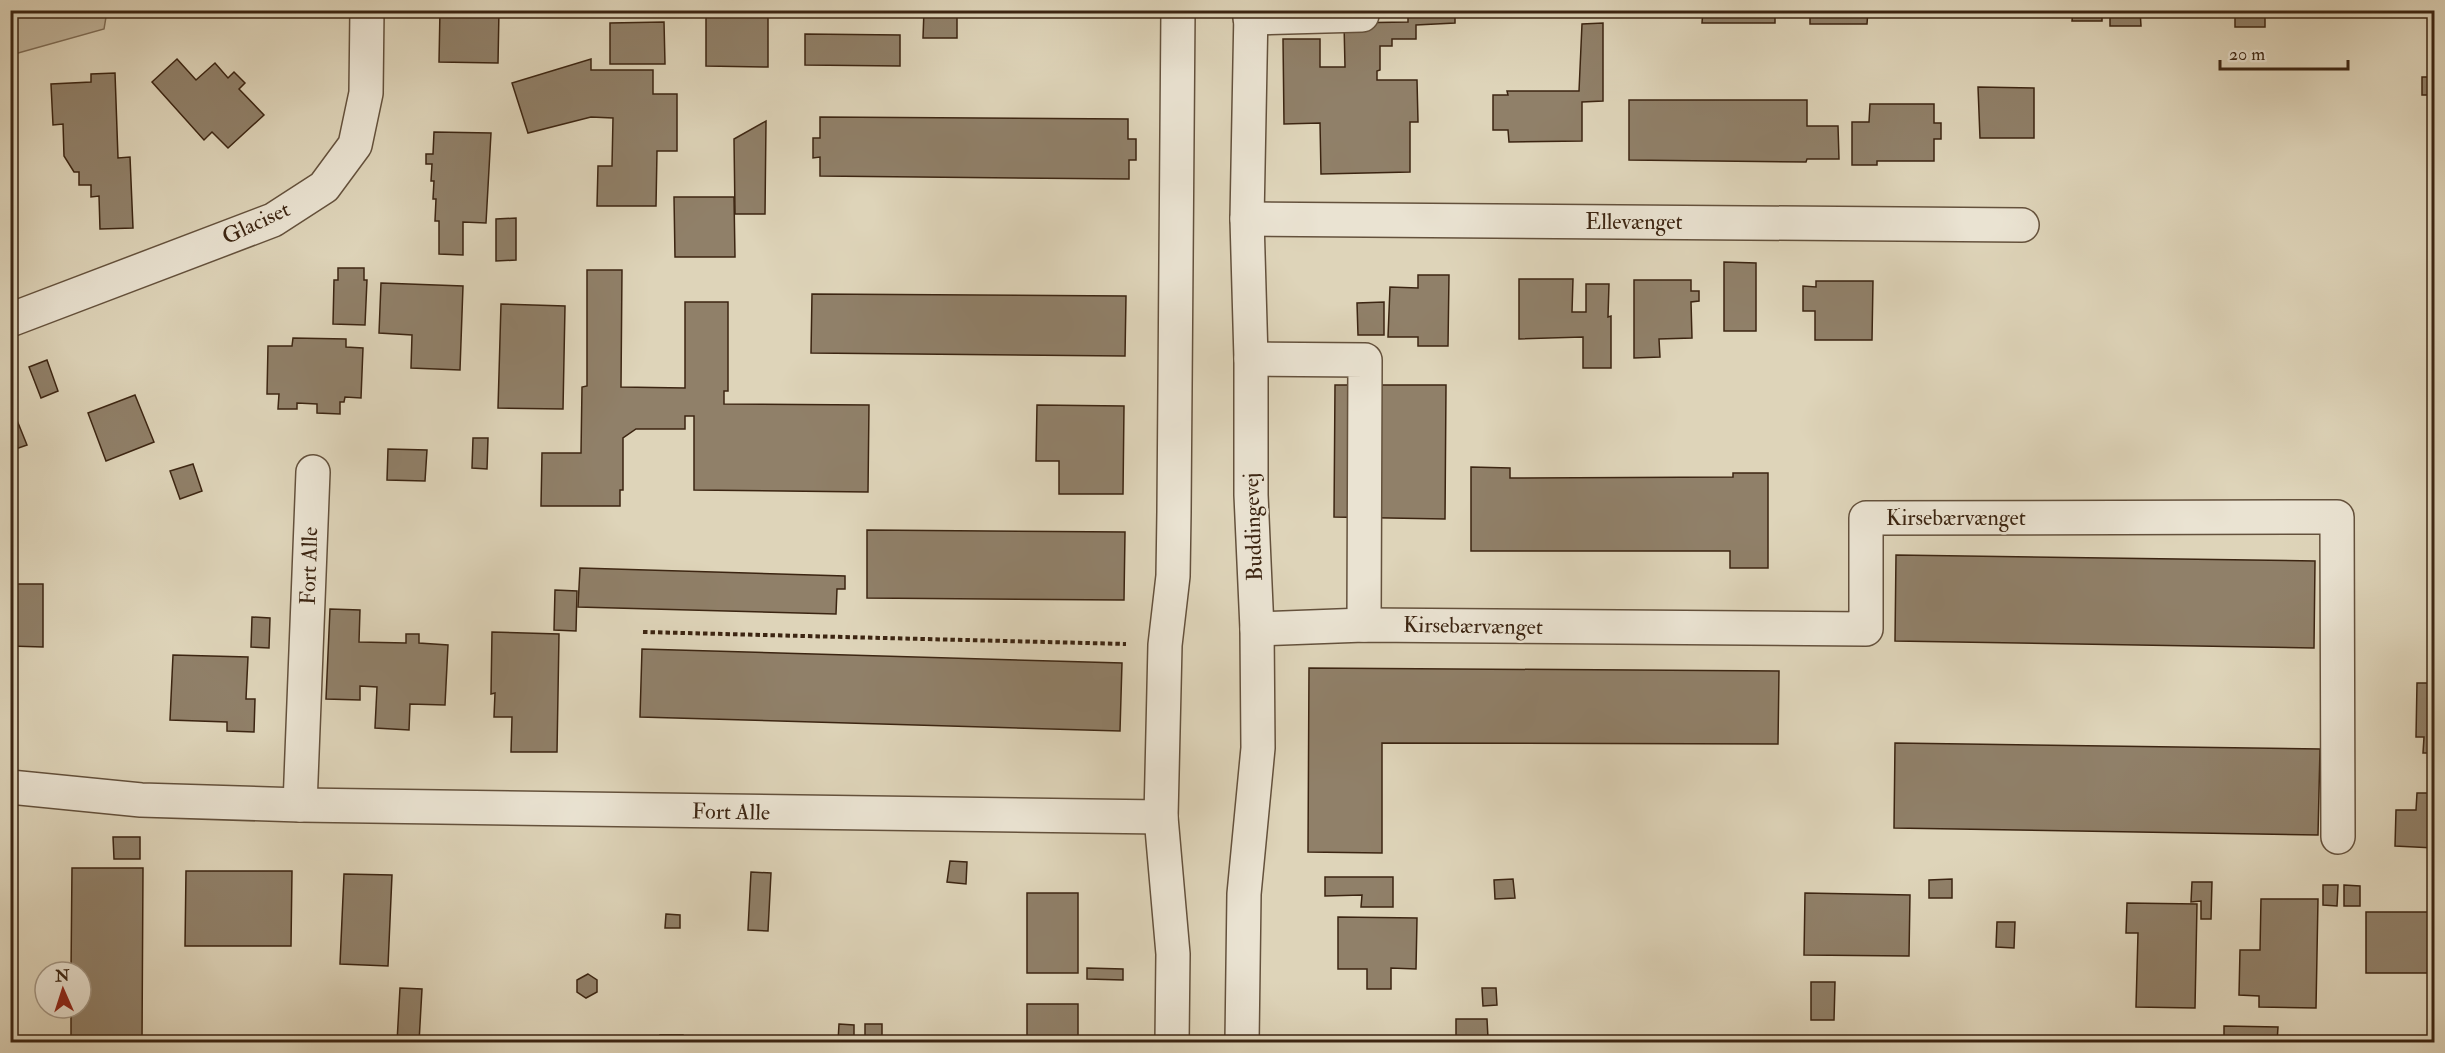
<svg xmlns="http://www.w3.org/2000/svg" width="2445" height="1053" font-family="'IM FELL Double Pica',serif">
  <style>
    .green { fill: #c2b69d; stroke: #7f6e58; stroke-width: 1.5 }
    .building { fill: #908069; stroke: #3c2512; stroke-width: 1.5 }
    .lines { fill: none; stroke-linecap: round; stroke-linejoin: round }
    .minor-casing { stroke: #64513c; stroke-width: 36 }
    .path { stroke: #3c2512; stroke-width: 4; stroke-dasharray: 4.5 3; stroke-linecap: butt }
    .minor { stroke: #eae3d2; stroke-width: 33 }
    .labels { text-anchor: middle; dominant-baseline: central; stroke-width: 5; stroke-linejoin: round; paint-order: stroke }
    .street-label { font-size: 22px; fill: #3c2512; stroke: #eae3d2 }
  </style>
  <rect width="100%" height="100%" fill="#ded4b9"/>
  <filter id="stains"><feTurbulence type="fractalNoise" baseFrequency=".00333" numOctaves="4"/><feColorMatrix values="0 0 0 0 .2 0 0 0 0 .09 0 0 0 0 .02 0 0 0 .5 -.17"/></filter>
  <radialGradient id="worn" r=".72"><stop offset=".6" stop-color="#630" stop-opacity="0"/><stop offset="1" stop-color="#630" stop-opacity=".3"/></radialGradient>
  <polygon class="green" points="11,10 107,10 107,11 104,29 11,55"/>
  <g class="building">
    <polygon points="440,10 499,10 498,63 439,62"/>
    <polygon points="706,10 768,10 768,67 706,66"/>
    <polygon points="924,10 1029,10 1029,14 957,13 957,38 923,38"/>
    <polygon points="1408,10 1455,10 1455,23 1416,25 1416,39 1392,39 1392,46 1380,46 1380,70 1377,71 1377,80 1417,80 1418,122 1410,122 1410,172 1321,174 1320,123 1284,124 1283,39 1320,39 1320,67 1345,67 1344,23 1408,22"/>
    <polygon points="1703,10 1775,10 1775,23 1702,23"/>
    <polygon points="1810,10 1868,10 1867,24 1810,24"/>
    <polygon points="2073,10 2102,10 2102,21 2072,21"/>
    <polygon points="2110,10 2140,10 2141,26 2110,26"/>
    <polygon points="2233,10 2315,10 2315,12 2265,12 2265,27 2235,27 2235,11"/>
    <polygon points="664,22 665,64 610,64 610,23"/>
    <polygon points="1603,23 1603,101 1582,102 1582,141 1509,142 1508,130 1493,130 1493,95 1508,95 1507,91 1579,91 1582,24"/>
    <polygon points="805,34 900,35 900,66 805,65"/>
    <polygon points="177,59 196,80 215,63 228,78 234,72 245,83 239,89 264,115 228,148 212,132 204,140 152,82"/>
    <polygon points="591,59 591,70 653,70 653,94 677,94 677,151 657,151 656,206 597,206 598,166 612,166 613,118 591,117 528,133 512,83"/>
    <polygon points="115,73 118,158 130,157 133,228 100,229 99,196 91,197 91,185 79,185 79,172 74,172 64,156 63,124 53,125 51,84 91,82 91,74"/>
    <rect x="2422" y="77" width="12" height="18"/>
    <polygon points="1978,87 2034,88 2034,138 1980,138"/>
    <polygon points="1629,100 1807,100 1807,126 1838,126 1839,159 1807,159 1806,162 1629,160"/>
    <polygon points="1870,104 1934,104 1934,123 1941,123 1941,139 1934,139 1934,161 1877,161 1877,165 1852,165 1852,122 1869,122"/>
    <polygon points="820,117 1128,119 1128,139 1136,139 1136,160 1129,160 1129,179 820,176 820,157 813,158 813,138 820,138"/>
    <polygon points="766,121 765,214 735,214 734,139"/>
    <polygon points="434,132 491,133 486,223 463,222 463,255 439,254 439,221 435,221 436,199 433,199 434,181 431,181 432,164 426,164 426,154 433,154"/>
    <polygon points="674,197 734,197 735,257 675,257"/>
    <polygon points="516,218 516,260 496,261 496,219"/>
    <polygon points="1724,262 1756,263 1756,331 1724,331"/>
    <polygon points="338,268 364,268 364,280 367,280 365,325 333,324 334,280 338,280"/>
    <polygon points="587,270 622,270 621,387 685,388 685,302 728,302 728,391 724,391 724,404 869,405 868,492 694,490 694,416 685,416 685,429 636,429 623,438 623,490 620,490 620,506 541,506 542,453 581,453 582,387 587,386"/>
    <polygon points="1418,275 1449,275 1448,346 1418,346 1418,337 1388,337 1390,287 1418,288"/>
    <polygon points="1519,279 1573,279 1572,312 1586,312 1586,284 1609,284 1608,317 1611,316 1611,368 1583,368 1583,337 1519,339"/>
    <polygon points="1634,280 1691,280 1691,291 1699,291 1699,301 1691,302 1692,338 1659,339 1660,357 1634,358"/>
    <polygon points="1816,281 1873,281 1872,340 1815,340 1815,311 1803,311 1803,286 1816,287"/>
    <polygon points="381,283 463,286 460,370 411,368 412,335 379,333"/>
    <polygon points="812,294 1126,296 1125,356 811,353"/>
    <polygon points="1384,302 1384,335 1358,335 1357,303"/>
    <polygon points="501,304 565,306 563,409 498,408"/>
    <polygon points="293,338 346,339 346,347 363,348 361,398 345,397 344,402 340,402 340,414 317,413 317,404 297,403 297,409 278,409 279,394 267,394 268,346 292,346"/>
    <polygon points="47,360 58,391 41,398 29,367"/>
    <polygon points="1335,385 1446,385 1445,519 1334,517"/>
    <polygon points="135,395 154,442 106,461 88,413"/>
    <polygon points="10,403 27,445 10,451"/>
    <polygon points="1037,405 1124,406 1123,494 1059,494 1059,461 1036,461"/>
    <polygon points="473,438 488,438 487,469 472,468"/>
    <polygon points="388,449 427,450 425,481 387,480"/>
    <polygon points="193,464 202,491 180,499 170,471"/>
    <polygon points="1471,467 1510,468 1510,478 1733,477 1733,473 1768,473 1768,568 1730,568 1730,551 1471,551"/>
    <polygon points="867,530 1125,532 1124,600 867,598"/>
    <polygon points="1896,555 2315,561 2314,648 1895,641"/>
    <polygon points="580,568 845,576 845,589 837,589 836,614 578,607"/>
    <polygon points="10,584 43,584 43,647 10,646"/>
    <polygon points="555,590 577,591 576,631 554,630"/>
    <polygon points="330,609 360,610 359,642 406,643 406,634 419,634 419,643 448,645 445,705 410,704 409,730 375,728 377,687 360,686 360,700 326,699"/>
    <polygon points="252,617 270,618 269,648 251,647"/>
    <polygon points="492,632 559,634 557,752 511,752 512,717 494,717 495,693 491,694"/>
    <polygon points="642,649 1122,663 1120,731 640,717"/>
    <polygon points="173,655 248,657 246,699 255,699 254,732 227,731 227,722 170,720"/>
    <polygon points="1309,668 1779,671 1778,744 1382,743 1382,853 1308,852"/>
    <polygon points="2417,683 2434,683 2434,753 2423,753 2424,737 2416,737"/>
    <polygon points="1895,743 2320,749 2318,835 1894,828"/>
    <polygon points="2417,793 2434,793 2434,848 2395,846 2396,810 2416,810"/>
    <polygon points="113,837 140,837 140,859 114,859"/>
    <polygon points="950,861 967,862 966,884 947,882"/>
    <polygon points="72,868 143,868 142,1042 71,1042 71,1008 81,1008 81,972 71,972"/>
    <polygon points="186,871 292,871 291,946 185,946"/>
    <polygon points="751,872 771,873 768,931 748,930"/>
    <polygon points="344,874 392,875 388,966 340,964"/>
    <polygon points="1325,877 1393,877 1393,907 1361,907 1362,895 1325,896"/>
    <polygon points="1513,879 1515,898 1495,899 1494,880"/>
    <polygon points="1952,879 1952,898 1929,898 1929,880"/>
    <polygon points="2192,882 2212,882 2211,919 2201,919 2201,901 2191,902"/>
    <polygon points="2323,885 2338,885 2337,906 2323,905"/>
    <polygon points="2344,885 2360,886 2360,906 2344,906"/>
    <rect x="1027" y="893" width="51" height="80"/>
    <polygon points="1805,893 1910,895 1909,956 1804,955"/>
    <polygon points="2261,899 2318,899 2316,1008 2259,1007 2259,996 2239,995 2240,950 2260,950"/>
    <polygon points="2127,903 2197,904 2195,1008 2136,1007 2138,933 2126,933"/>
    <rect x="2366" y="912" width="68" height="61"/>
    <polygon points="666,914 680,915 680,928 665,928"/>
    <polygon points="1338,917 1417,918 1416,969 1391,968 1391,989 1367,989 1367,969 1338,969"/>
    <polygon points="1997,922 2015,922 2014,948 1996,947"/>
    <polygon points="1087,968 1123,969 1123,980 1087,979"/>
    <polygon points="588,974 597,980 597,992 586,998 577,992 577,980"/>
    <polygon points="1811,982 1835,982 1834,1020 1811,1020"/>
    <polygon points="400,988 422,989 419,1042 397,1042"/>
    <polygon points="1482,988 1496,988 1497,1005 1483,1006"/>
    <rect x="1027" y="1004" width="51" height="38"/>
    <polygon points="1456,1019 1487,1019 1488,1038 1456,1038"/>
    <polygon points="839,1024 854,1025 854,1042 838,1042"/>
    <rect x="865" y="1024" width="17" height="18"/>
    <polygon points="2224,1026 2278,1027 2277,1042 2224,1042"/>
    <rect x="660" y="1035" width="23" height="7"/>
  </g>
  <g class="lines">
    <defs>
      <g id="minor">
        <polyline points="1250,18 1362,15 1362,10"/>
        <polyline points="1247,219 2022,225"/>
        <polyline points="10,320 273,220 324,187 355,145 366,93 367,10"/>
        <polyline points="1251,359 1365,360 1364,625"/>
        <polyline points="1257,629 1364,625 1866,629 1866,518 2337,517 2338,837"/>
        <polyline points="10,787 141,800 300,805 1161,817"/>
        <polyline points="300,805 313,472"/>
        <polyline points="1172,1042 1173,954 1161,817 1165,645 1173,576 1174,512 1178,10"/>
        <polyline points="1242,1042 1244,894 1258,748 1257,629 1251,495 1251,359 1247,219 1251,10"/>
      </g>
    </defs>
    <use href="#minor" class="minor-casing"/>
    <polyline class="path" points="643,632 1126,644"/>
    <use href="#minor" class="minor"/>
  </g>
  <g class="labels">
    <g class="street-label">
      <text x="1634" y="222">Ellevænget</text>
      <text transform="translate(256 223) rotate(-25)">Glaciset</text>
      <text x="1956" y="518">Kirsebærvænget</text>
      <text transform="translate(1253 527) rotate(-92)">Buddingevej</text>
      <text transform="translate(309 566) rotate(-88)">Fort Alle</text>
      <text transform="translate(1473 626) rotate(1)">Kirsebærvænget</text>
      <text transform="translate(731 812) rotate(1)">Fort Alle</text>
    </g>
  </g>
  <rect width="2445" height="1053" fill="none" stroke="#ded4b9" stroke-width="36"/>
  <rect x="12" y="12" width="2421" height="1029" fill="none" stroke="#3c2512" stroke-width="3"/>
  <rect x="18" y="18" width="2409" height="1017" fill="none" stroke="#3c2512" stroke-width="1.5"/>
  <g transform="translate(63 990) rotate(357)"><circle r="28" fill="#eae3d2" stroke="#a49785" stroke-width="1.5"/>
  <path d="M0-4.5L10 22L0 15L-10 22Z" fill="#8f2418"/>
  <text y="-9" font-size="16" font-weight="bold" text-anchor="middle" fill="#3c2512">N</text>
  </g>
  <path d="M2220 60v9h128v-9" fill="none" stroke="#3c2512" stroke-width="3"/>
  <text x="2229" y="60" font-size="18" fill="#3c2512" stroke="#eae3d2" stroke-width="4.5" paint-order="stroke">20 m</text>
  <rect width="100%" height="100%" filter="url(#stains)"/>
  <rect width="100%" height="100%" fill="url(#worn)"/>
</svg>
